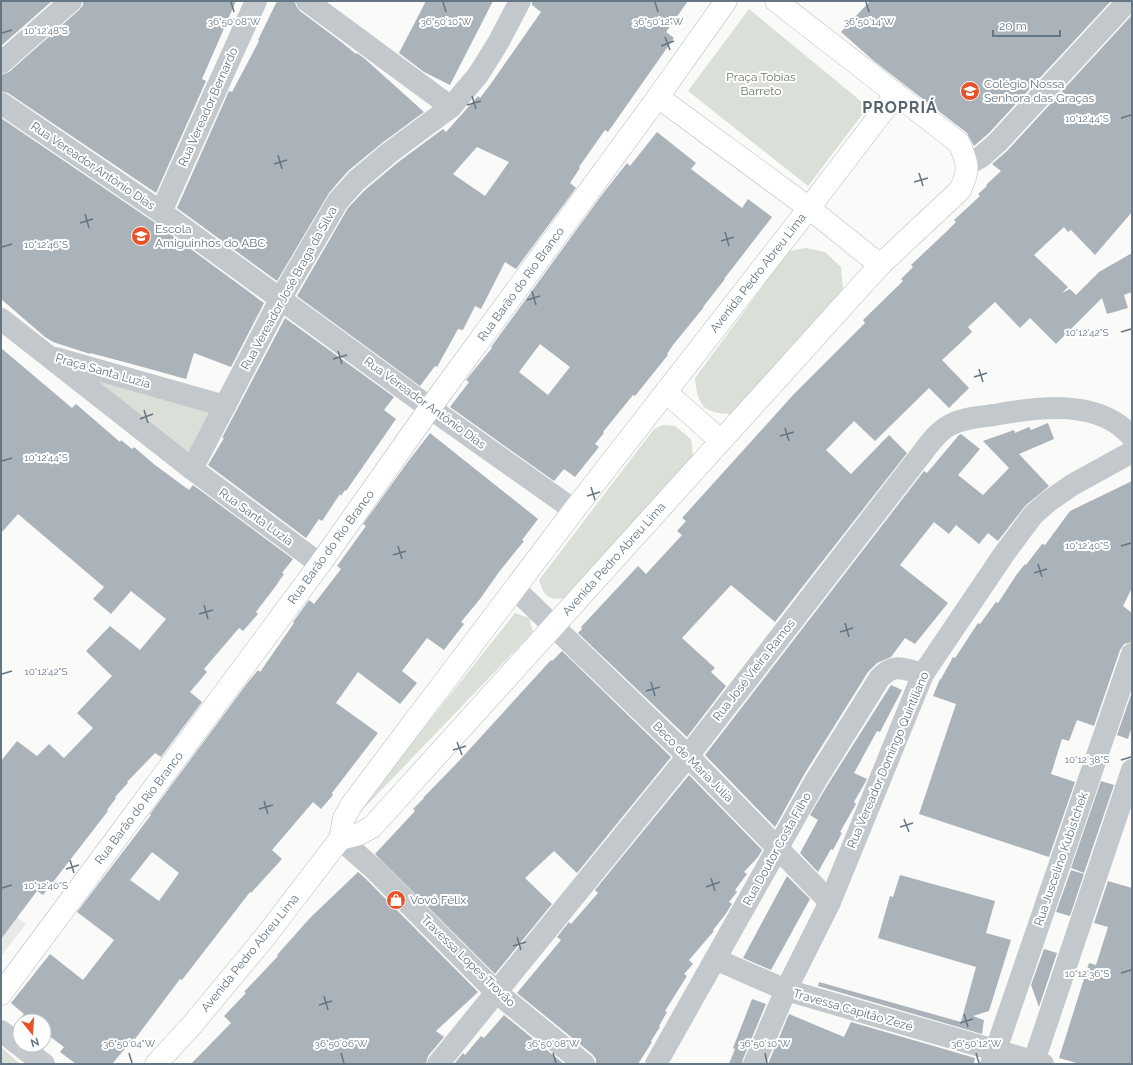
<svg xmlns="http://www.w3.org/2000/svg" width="1133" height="1065" font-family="Raleway,sans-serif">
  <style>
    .built { fill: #e8e9e9 }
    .green { fill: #dadfd7 }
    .building { fill: #aab3ba; fill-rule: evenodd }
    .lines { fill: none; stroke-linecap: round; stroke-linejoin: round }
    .major-casing { stroke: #b4babe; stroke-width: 23 }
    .minor { stroke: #c3c8cc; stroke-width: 22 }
    .major { stroke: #fff; stroke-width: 22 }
    .ticks { fill: none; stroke: #647684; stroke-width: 1.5 }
    .labels { text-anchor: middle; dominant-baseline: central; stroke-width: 4; stroke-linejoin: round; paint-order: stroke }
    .park-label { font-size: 12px; fill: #687a63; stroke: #fff }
    .poi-label { font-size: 12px; fill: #647684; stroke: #fff; text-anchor: start }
    .street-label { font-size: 12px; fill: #647684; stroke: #fff }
    .district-label { font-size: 16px; font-weight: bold; letter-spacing: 1px; fill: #56646e; stroke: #fff }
    .ticks-label { font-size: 10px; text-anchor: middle; fill: #647684; stroke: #fff; stroke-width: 4; stroke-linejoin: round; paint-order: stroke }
  </style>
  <rect width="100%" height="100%" fill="#fafaf8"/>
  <polygon class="built" points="1,905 26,924 1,956"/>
  <g class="green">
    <polygon points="749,9 868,107 808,186 688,91"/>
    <path d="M806,248L825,252L841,267L843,288L838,302L733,414C704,413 698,408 695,378L789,251Z"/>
    <polygon points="79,373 211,411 188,454"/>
    <path d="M663,425L675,426L691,439L693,456L564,598C547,601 544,595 539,580L654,429Z"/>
    <polygon points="515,613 529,618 533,632 343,830"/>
    <polygon points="1,1047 20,1064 1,1064"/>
  </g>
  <g class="building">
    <polygon points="1,1 52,1 1,46"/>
    <polygon points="83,1 236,1 202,79 206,81 156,193 8,93 1,91 1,75 9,72 79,10 83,5"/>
    <polygon points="277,1 295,1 296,6 300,11 340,41 356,54 357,53 364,58 424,112 382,143 348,171 329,193 277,281 177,208 229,91 232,92 249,60 259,41 258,40"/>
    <polygon points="426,1 493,1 450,85 424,72 399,53"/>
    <path d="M532,1H688L666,32L674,38L608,132L605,130L579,167L580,168L570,183L576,188L516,269L505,262L481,309L475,306L463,330L458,329L437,367L435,366L420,386L297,296L348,208L365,190L397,163L443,129L446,132L478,96L480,98L490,85L541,12L532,5ZM477,147L509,162L485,196L453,174Z"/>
    <polygon points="870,1 1111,1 989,133 974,146 967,133 875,62 841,32"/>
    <polygon points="1132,15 1132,212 1095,255 1071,230 1068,232 1064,227 1034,255 1068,287 1062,293 1070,289 1076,295 1099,272 1132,253 1132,292 1124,295 1128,308 1107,314 1102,298 1056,344 1030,318 1020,328 995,302 968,327 972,332 942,360 969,388 949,408 929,388 875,441 854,421 826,450 851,474 889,435 907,453 775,622 731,585 682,638 715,668 711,672 726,686 687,737 578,633 582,629 581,627 638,566 646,574 682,535 677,531 686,521 682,518 794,394 865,323 863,320 903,281 901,279 913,267 911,265 946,232 956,222 954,220 980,196 978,194 987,186 986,185 1001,171 992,164 1007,151"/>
    <polygon points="1,118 154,222 264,303 231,367 194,353 186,379 128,363 90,353 90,354 53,342 45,337 1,299"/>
    <path d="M657,132L696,163L691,169L742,208L748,199L772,217L724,279H725L703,307H704L673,345L667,354L668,355L635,396L633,395L603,432L604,433L595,444L599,447L575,477L564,469L554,481L450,407L469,382L466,380L492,348L491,347L601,196L627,163L630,166ZM540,344L570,367L548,395L519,372Z"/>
    <polygon points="285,318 394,397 384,410 396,419 346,491 345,490 341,496 340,494 322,521 319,519 306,538 208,465 224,438 222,438"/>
    <polygon points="1,348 72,408 76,404 120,442 121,440 132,449 134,447 155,465 189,490 193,485 293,559 282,573 284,574 275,587 256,612 258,614 243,631 239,628 204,669 207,672 190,692 202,702 161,757 155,753 127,782 128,783 115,797 116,798 107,810 108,811 43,895 37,891 1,939 1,761 17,741 37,756 49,744 64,758 93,728 77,713 112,676 86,651 110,626 140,650 166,619 131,591 111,614 93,599 104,587 18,514 1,533"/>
    <polygon points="1048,423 1054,439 1019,454 1049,486 1025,506 998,541 988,533 979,544 956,525 949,534 934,522 900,565 948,603 915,644 905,638 891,657 877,663 868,672 805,773 775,827 705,755 924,471 927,473 959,435 961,434 980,449 958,475 983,495 1009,468 983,441 1014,430 1015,433 1029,427 1031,430"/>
    <path d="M430,433L538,519L522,540L524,541L499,572L480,599L461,622L464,624L444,650L427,638L402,671L417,683L400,704L358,672L336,703L378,733L332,793L333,795L321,809L313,802L272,850L282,859L251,893L250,892L182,980L180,979L135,1039L134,1038L112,1064H76L60,1052L64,1047L44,1032V1021H18L24,1014L11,1003L50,954L83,980L114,940L77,912L151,815L150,814L248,682L258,670L260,672L294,623L293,622L309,600L314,604L341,569L337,566L366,526L363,524L407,463ZM152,852L179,873L159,901L130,880Z"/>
    <polygon points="1132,481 1132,588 1123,606 1132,613 1132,642 1124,644 1120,650 1094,726 1077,720 1069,741 1062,739 1051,774 1075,782 1049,857 919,814 956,704 933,696 940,679 941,679 953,657 955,658 978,623 980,624 996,602 998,603 1017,574 1025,564 1026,565 1042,544 1045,545 1070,511"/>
    <polygon points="562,651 671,757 577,873 554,851 525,878 552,904 495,974 375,854 415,811 413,809 424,798 423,798 457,763 551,660 552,661"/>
    <polygon points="891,685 902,690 880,732 877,731 854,773 867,779 854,802 856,804 840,832 842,833 833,850 831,849 818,872 800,853 818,820 810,815 827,786"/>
    <polygon points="1132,692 1132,726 1128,739 1117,735"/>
    <polygon points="689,775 762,850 758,857 744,872 747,874 735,890 737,892 729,902 732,904 725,915 713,930 714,931 689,960 693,964 684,974 687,976 665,1011 667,1012 659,1026 660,1027 651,1041 652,1042 638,1064 596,1064 596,1059 592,1054 517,993 561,940 557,937 569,922 571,924 598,893 595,890"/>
    <polygon points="1101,781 1114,785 1084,873 1071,868"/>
    <polygon points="1071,870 1084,874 1070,916 1056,912"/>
    <polygon points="358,872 365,878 478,992 436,1031 444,1037 428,1056 426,1064 191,1064 231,1023 224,1016 246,993 244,992 278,956 277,955 310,918"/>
    <polygon points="900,875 995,901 986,933 1011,940 989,1011 973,1016 984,1020 982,1034 818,986 819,982 961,1022 976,967 878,938 890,896 893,897"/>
    <polygon points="787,876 810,899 771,970 743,958"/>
    <polygon points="1108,881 1132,888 1132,1064 1080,1064 1059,1058 1089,963 1096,965 1108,927 1094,923"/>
    <polygon points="1044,949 1057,953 1039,1007 1031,985"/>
    <polygon points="752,999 766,1004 743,1059 742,1064 729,1064 735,1049 733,1048"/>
    <polygon points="789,1014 844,1037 851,1022 975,1058 974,1064 768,1064"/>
    <polygon points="504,1015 564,1064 454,1064 463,1053 465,1055 481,1036 484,1038"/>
  </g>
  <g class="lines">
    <defs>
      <g id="major">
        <polyline points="880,265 809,208 896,94"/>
        <polyline points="666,392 721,441"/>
        <path d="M340,839L359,834L372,827L880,265L960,190C970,169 968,164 959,143L776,1"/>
        <polyline points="1,994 320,564 430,408 658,97 726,1"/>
        <polyline points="156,1064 192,1025 265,937 340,839 344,818 352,804 574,510 809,208 658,97"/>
      </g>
    </defs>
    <use href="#major" class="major-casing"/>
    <g class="minor">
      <polyline points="307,1 451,107"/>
      <polyline points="1,63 71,1"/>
      <polyline points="1,103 161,212 430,408 574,510"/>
      <polyline points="967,165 981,157 998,142 1128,1"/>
      <polyline points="161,212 256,1"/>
      <polyline points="1,319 192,469 320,564"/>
      <polyline points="56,358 225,406"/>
      <polyline points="192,469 281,298 338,201 356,181 389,153 451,107 478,75 498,43 520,1"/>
      <polyline points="515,589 688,756 830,902"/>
      <polyline points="340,839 374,869 496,992 584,1064"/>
      <polyline points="715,959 786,990 1043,1064"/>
      <polyline points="1,1031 44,1064"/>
      <path d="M438,1064L688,756L916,461C926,449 936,432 950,425C963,418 979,417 994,415C1038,407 1099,398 1132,437"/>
      <path d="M656,1064L816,780L879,679C893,662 904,669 923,674"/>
      <polyline points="754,1064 786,990 830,902 923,674 1004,554 1033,515 1049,501 1072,485 1132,452"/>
      <polyline points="991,1064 1132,654"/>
      <polyline points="1033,1064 1132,770"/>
    </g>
    <use href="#major" class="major"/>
  </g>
  <path class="ticks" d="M231,2L234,12M443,2L446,12M655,2L658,12M866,2L869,12M2,33L12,30M665,37L670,50M661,46L674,41M472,96L476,109M467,105L481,101M1121,118L1131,115M278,155L282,169M274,164L287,160M919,173L923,186M914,182L928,178M85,214L89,228M80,223L93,219M725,232L729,246M721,241L734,237M2,247L12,244M532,291L536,305M527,300L540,296M1121,332L1131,329M338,351L342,364M333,359L347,355M979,369L983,382M974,377L987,373M144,410L148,423M140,419L153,414M785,428L789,441M780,436L794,432M2,461L12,458M591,487L595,500M587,496L600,492M398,546L402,559M1121,546L1131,543M393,555L406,551M1038,564L1042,577M1034,573L1047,569M204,605L208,619M199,614L213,610M845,623L849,637M840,632L853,628M2,674L12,671M651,682L655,696M646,691L660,687M457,742L462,755M453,750L466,746M1121,760L1131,757M264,801L268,814M259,809L273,805M904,819L909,832M900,827L913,823M70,860L74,873M66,869L79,865M711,878L715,891M706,887L720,882M2,888L12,885M517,937L521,950M513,946L526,942M1121,973L1131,970M324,996L328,1010M319,1005L332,1001M964,1014L968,1027M960,1023L973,1019M129,1053L132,1063M341,1053L344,1063M553,1053L556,1063M765,1053L767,1063M976,1053L979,1063"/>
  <defs>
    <symbol id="school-disc" viewBox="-11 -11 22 22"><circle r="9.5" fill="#e85229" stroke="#fff"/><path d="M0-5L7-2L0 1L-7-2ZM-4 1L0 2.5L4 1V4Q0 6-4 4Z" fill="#fff"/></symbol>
    <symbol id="shop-disc" viewBox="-11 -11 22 22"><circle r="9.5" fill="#e85229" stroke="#fff"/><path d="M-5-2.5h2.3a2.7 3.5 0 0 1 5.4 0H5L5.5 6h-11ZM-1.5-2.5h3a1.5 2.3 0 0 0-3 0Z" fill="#fff"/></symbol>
  </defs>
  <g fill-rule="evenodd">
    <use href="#school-disc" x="959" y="80" width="22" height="22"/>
    <use href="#school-disc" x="130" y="225" width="22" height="22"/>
    <use href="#shop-disc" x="385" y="889" width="22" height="22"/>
  </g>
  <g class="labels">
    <g class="park-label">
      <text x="761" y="77">Praça Tobias<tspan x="761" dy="14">Barreto</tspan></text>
    </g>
    <g class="poi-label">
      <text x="984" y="84">Colégio Nossa<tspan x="984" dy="14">Senhora das Graças</tspan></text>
      <text x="155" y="229">Escola<tspan x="155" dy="14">Amiguinhos do ABC</tspan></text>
      <text x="410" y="900">Vovó Fêlix</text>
    </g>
    <g class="street-label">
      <text transform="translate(208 107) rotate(-66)">Rua Vereador Bernardo</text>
      <text transform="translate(93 166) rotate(34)">Rua Vereador Antônio Dias</text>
      <text transform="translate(758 273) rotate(-52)">Avenida Pedro Abreu Lima</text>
      <text transform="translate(521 284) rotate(-54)">Rua Barão do Rio Branco</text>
      <text transform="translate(289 288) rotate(-61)">Rua Vereador José Braga da Silva</text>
      <text transform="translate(103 371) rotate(16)">Praça Santa Luzia</text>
      <text transform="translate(425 403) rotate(36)">Rua Vereador Antônio Dias</text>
      <text transform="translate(256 517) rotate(36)">Rua Santa Luzia</text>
      <text transform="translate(331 547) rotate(-54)">Rua Barão do Rio Branco</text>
      <text transform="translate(614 559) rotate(-48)">Avenida Pedro Abreu Lima</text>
      <text transform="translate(754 670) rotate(-52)">Rua José Vieira Ramos</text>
      <text transform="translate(888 760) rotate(-67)">Rua Vereador Domingo Quintiliano</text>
      <text transform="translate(693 762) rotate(45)">Beco de Maria Júlia</text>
      <text transform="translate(139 808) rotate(-53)">Rua Barão do Rio Branco</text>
      <text transform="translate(777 849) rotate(-61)">Rua Doutor Costa Filho</text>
      <text transform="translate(1061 859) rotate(-71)">Rua Juscelino Kubistchek</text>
      <text transform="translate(250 953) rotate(-51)">Avenida Pedro Abreu Lima</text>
      <text transform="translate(468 961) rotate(44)">Travessa Lopes Trovão</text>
      <text transform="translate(853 1010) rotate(16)">Travessa Capitão Zezé</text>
    </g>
    <g class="district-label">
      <text x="900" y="107">PROPRIÁ</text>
    </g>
  </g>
  <g class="ticks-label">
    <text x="234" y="25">36°50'08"W</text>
    <text x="446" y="25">36°50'10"W</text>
    <text x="658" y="25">36°50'12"W</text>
    <text x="869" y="25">36°50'14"W</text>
    <text x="46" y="34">10°12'48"S</text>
    <text x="1087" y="122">10°12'44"S</text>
    <text x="46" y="248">10°12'46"S</text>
    <text x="1087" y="336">10°12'42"S</text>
    <text x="46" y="461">10°12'44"S</text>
    <text x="1087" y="549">10°12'40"S</text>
    <text x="46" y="675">10°12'42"S</text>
    <text x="1087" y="763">10°12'38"S</text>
    <text x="46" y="889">10°12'40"S</text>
    <text x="1087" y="977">10°12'36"S</text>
    <text x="129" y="1047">36°50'04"W</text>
    <text x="341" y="1047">36°50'06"W</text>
    <text x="553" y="1047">36°50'08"W</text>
    <text x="765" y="1047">36°50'10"W</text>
    <text x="976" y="1047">36°50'12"W</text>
  </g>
  <rect width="1133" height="1065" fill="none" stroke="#647684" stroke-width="4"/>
  <g transform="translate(32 1033) rotate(163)"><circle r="19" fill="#ffffff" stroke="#c1c8ce"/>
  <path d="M0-3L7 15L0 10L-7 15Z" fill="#e85229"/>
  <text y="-6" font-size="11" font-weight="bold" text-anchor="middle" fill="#647684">N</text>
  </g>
  <path d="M993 30v6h67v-6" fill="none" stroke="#647684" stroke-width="2"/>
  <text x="999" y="30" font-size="12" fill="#647684" stroke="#ffffff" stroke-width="3" paint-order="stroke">20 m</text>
</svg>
